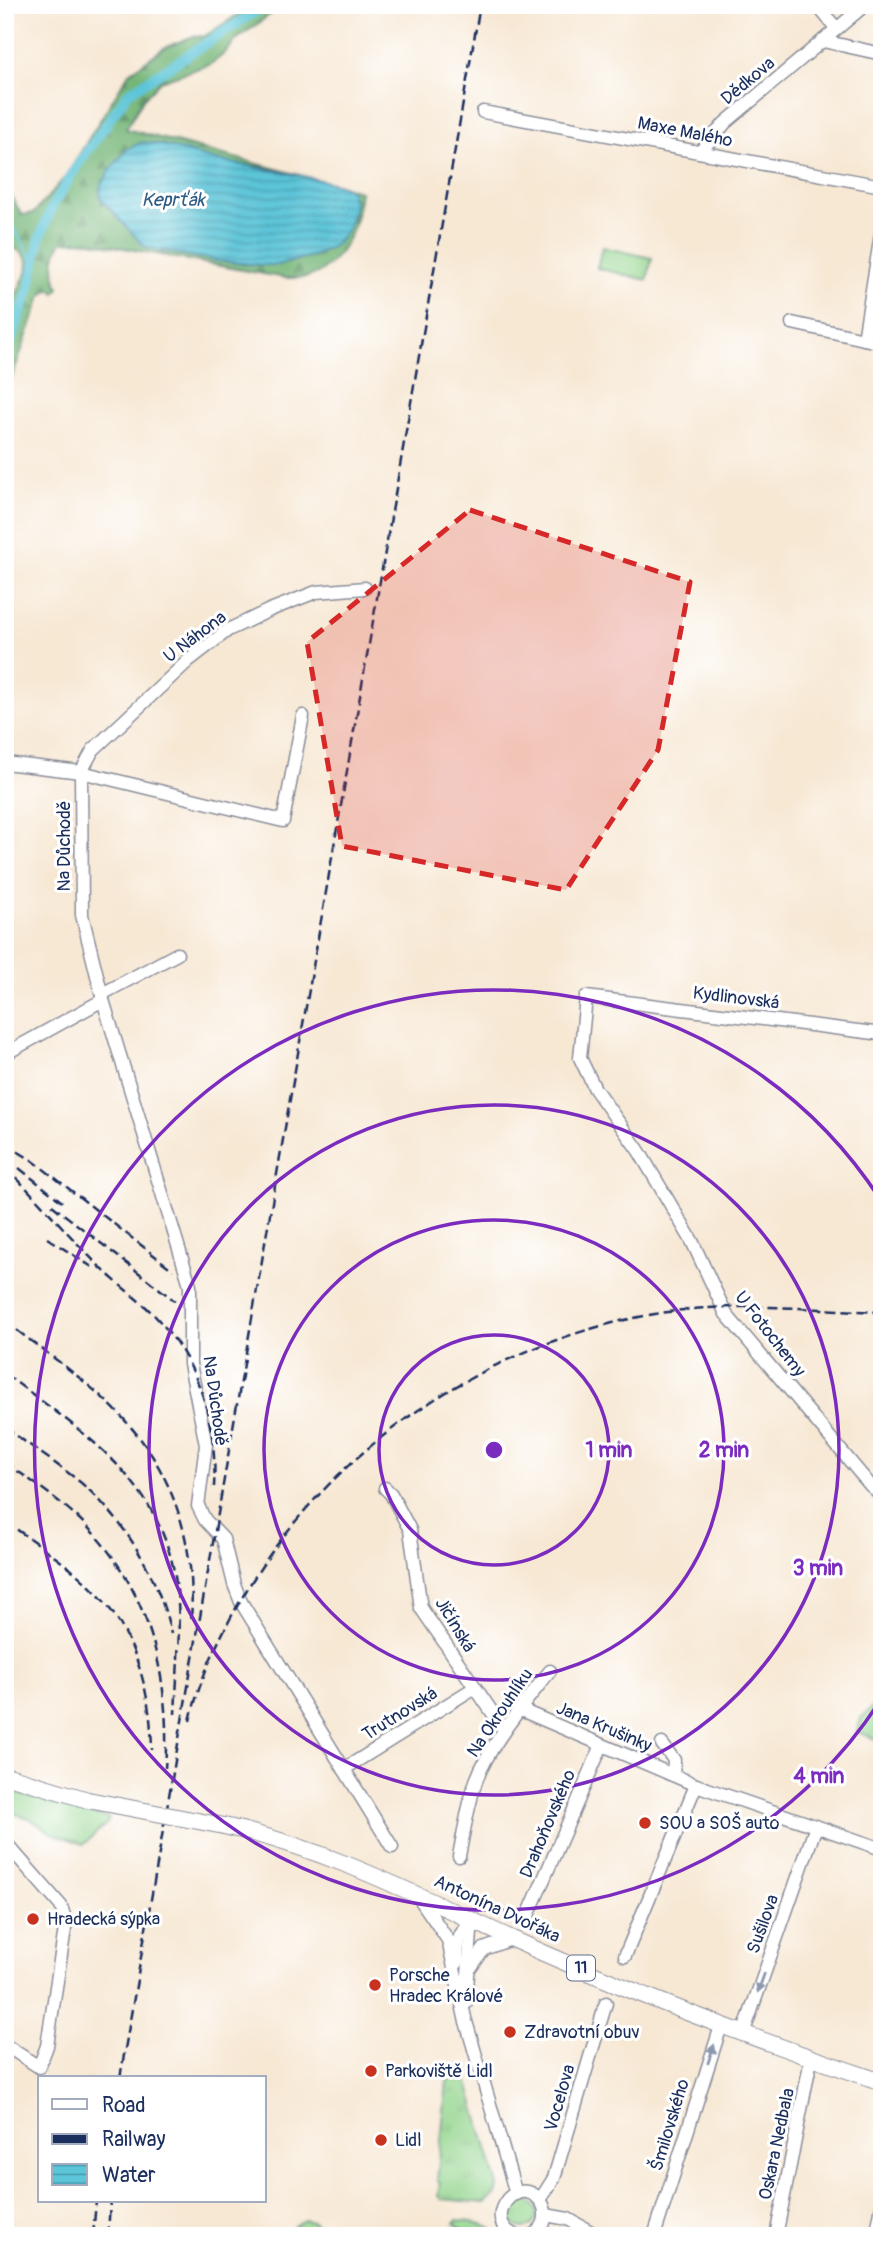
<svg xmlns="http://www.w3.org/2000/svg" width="887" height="2241" font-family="Pangolin,sans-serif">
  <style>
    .grass { fill: url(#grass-tufts); stroke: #568274; stroke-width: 2 }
    .forest { fill: url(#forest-firs); stroke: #48726a; stroke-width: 2; fill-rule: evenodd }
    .park { fill: #92d48b; stroke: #568274; stroke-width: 2 }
    .water { fill: url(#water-rules); stroke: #3c7a9b; stroke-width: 2 }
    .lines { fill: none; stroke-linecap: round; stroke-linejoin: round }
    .stream { stroke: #5cc5d8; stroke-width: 2.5 }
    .canal { stroke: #5cc5d8; stroke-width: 10 }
    .minor-casing { stroke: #898c99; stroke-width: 15 }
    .major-casing { stroke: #898c99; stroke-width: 18 }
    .minor { stroke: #fff; stroke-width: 12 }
    .major { stroke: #fff; stroke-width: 16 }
    .rail { stroke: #1b2f5e; stroke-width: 2.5; stroke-dasharray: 10 5; stroke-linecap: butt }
    .major-bridge-casing { stroke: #898c99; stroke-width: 18; stroke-linecap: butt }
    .major-bridge { stroke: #fff; stroke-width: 16 }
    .oneway { fill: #8d97ae }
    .marked { fill: #d62828; fill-opacity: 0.2; stroke: #d62828; stroke-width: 5; stroke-dasharray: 14 9; stroke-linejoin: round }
    .ring { fill: none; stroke: #7b2cbf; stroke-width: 3.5 }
    .poi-dot { fill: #c8321e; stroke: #fff; stroke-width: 2.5 }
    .labels { text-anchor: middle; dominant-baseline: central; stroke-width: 6; stroke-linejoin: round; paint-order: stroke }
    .shield { fill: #fff; stroke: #5f6d8e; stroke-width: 2 }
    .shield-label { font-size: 16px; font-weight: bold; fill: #1b2f5e }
    .street-label { font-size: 18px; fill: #1b2f5e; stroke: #fff }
    .poi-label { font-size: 18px; fill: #1b2f5e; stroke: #fff; text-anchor: start }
    .water-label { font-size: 19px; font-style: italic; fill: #2e5c83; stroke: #fff }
    .centre { fill: #7b2cbf; stroke: #fff; stroke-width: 3.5 }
    .ring-label { font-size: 21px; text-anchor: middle; font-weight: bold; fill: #7b2cbf; stroke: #fff; stroke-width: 6; stroke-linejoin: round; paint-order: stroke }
  </style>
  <defs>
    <pattern id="grass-tufts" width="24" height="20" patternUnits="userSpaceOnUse" patternTransform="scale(1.75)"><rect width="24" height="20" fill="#92d48b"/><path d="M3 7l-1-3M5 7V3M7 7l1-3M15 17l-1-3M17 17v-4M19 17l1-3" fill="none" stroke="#7db67a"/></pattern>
    <pattern id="forest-firs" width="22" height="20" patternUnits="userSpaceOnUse" patternTransform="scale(1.75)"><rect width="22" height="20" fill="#75b677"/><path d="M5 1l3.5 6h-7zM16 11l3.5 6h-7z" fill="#5f9465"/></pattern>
    <pattern id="water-rules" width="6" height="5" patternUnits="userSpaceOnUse" patternTransform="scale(1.75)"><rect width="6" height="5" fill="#5cc5d8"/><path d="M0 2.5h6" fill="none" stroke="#4ba0b2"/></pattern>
  </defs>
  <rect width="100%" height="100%" fill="#fff"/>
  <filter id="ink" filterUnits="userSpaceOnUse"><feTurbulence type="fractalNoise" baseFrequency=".0143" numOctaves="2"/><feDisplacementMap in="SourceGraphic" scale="14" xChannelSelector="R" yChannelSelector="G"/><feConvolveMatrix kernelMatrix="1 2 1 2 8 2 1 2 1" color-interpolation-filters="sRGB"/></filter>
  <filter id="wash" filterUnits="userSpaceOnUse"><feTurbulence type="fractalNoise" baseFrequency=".00686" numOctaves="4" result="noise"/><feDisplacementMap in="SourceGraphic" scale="28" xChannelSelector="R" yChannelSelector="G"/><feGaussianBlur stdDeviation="1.57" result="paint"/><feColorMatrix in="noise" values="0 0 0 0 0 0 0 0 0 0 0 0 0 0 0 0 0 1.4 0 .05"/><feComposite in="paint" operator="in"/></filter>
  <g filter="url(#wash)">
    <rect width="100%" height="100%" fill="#f7e8d4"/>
    <g class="grass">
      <polygon points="455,2076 466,2076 498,2186 496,2196 485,2203 442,2199 438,2196 440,2182 437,2181 447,2081"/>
      <circle cx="523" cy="2214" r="14"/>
      <polygon points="304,2220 315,2223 319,2236 292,2236 294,2226"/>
    </g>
    <path class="forest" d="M253,5H283L237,39L224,54L211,64L160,81L143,99L126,129L360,191C358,200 359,210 356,219C350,241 332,271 307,277C300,278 292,278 285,278L86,241L62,242C52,257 52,271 59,288L55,293L50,289L41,297L5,396V318L27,272L28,261L23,253L8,245L5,186L22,215L34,213L66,176L129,73L164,48L191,37L205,36ZM127,149L258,167L342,186L316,255L278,265L243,264L144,246L122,219L107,206L102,183Z"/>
    <g class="park">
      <polygon points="602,247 652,258 647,280 597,268"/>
      <polygon points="882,1698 882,1741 857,1732 861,1718"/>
      <polygon points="5,1789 59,1806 109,1818 108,1822 84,1844 52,1833 29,1818 5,1811"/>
      <path d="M457,2220C474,2223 488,2221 498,2236H468L455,2223Z"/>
    </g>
    <path class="water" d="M143,142C170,144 195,156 221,161C261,169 303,174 343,186L351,191L355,205L347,231L335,245L316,255L278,265H260L219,261L158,250L144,246L101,199L100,187L110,170L127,149Z"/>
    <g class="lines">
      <polyline class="stream" points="5,214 34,262"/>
      <polyline class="canal" points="5,358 30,287 40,237 53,205 77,166 128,93 266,5"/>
    </g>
  </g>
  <g filter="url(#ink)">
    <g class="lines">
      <defs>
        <g id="minor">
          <polyline points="817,5 836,28"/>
          <polyline points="823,41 882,54"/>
          <polyline points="483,112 882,186"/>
          <polyline points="700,152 725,123 865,5"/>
          <polyline points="792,323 882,343"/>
          <polyline points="864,339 882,228"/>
          <polyline points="365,588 316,592 270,610 228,630 188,661 93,750 81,772 82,915 103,1000 190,1285 190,1364 206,1445 198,1506 205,1520 223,1539 234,1584 241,1602 392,1847"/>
          <polyline points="5,763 81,772 283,821 303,716"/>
          <polyline points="102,994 177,954"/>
          <polyline points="882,1034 586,997 580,1058 595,1089 639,1151 692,1241 726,1314 870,1485 882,1496"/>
          <polyline points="5,1054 103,1000"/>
          <polyline points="385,1488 391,1494 410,1530 421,1608 505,1731"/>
          <polyline points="521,1710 696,1785 882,1849"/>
          <polyline points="662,1744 674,1760 673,1775"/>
          <polyline points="344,1769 474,1688"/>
          <polyline points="5,1842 61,1906 66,1922 47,2046 39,2067 5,2045"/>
          <path d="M459,1856C464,1831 468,1805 476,1781C490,1743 525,1703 550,1671"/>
          <polyline points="418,1896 448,1940 465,2018 516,2194"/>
          <polyline points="462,1916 469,1924 471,1932 466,2003"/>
          <polyline points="527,1918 602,1745"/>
          <polyline points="625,1956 696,1785"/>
          <path d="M457,1963C458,1946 455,1928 476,1926"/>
          <polyline points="469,1970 484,1949 511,1939"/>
          <polyline points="743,2034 816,1826"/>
          <polyline points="540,2200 554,2178 606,2003"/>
          <polyline points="546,2215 568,2219 598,2236"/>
          <path d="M516,2236C481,2221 514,2175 538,2198C542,2202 545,2208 545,2214C546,2224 540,2231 531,2236"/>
          <polyline points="654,2236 721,2026"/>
          <polyline points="776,2236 811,2059"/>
          <polyline points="876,2236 882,2206"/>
        </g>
        <g id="major">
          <polyline points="5,1775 88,1800"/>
          <path d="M224,1826C326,1848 416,1895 510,1938C631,1993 756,2040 882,2082"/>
        </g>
      </defs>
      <use href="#minor" class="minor-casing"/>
      <use href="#major" class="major-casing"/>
      <use href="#minor" class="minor"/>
      <use href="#major" class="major"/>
      <g class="rail">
        <polyline points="5,1144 32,1160 173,1270"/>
        <path d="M5,1167C38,1198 66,1233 98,1265C113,1280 130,1293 146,1307C196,1354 218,1419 214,1487"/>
        <polyline points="19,1168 66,1205"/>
        <polyline points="52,1205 175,1301"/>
        <polyline points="47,1238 92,1267"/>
        <path d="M5,1321C47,1354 94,1384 129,1425C176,1478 196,1550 191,1620"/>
        <path d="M5,1374C85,1434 164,1481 177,1590C181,1629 177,1674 175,1714"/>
        <path d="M5,1427C30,1446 56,1463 80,1482C125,1520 159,1577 171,1634"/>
        <path d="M5,1462C38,1486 74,1509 100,1541C153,1603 171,1688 165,1768"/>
        <path d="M5,1521C38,1545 75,1568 102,1599C138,1641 151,1697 152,1750"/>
        <path d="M190,1721C201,1673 224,1627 249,1586C338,1442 489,1343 655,1314C729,1301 807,1309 882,1312"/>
        <polyline points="120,2078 480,5"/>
        <polyline points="93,2236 96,2201"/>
        <polyline points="108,2236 110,2201"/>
      </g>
      <defs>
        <polyline id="major-bridge" points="88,1800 224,1826"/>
      </defs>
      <use href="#major-bridge" class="major-bridge-casing"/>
      <use href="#major-bridge" class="major-bridge"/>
    </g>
    <defs><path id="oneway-solid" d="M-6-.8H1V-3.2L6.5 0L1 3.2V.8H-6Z" transform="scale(1.75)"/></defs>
    <g class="oneway">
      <use href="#oneway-solid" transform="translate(761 1983) rotate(110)"/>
      <use href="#oneway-solid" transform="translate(711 2054) rotate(-71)"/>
    </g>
  </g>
  <path class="marked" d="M470,510L690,582L658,750L566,890L342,846L307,642Z"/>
  <g class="ring">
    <circle cx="494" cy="1450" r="115"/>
    <circle cx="494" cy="1450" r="230"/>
    <circle cx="494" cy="1450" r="345"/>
    <path d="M880 1701A460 460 0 1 1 880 1199"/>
  </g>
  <g class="poi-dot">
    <circle cx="645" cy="1823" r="7"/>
    <circle cx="33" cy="1919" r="7"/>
    <circle cx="375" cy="1985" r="7"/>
    <circle cx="510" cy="2032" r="7"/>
    <circle cx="371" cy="2071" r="7"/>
    <circle cx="381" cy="2140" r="7"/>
  </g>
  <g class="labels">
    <rect class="shield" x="567" y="1955.5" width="28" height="25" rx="5"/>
    <g class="shield-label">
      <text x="581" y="1968">11</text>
    </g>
    <g class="street-label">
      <text transform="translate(748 81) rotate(-40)">Dědkova</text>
      <text transform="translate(685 132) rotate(11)">Maxe Malého</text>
      <text transform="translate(195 637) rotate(-37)">U Náhona</text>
      <text transform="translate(64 846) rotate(-90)">Na Důchodě</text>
      <text transform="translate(736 998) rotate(7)">Kydlinovská</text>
      <text transform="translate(770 1334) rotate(52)">U Fotochemy</text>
      <text transform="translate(215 1401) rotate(82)">Na Důchodě</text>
      <text transform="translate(455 1625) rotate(59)">Jičínská</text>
      <text transform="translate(500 1713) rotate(-56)">Na Okrouhlíku</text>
      <text transform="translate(400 1714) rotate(-32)">Trutnovská</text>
      <text transform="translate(604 1727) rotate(23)">Jana Krušinky</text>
      <text transform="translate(548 1824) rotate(-67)">Drahoňovského</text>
      <text transform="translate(497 1909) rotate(25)">Antonína Dvořáka</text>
      <text transform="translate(763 1924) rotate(-70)">Sušilova</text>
      <text transform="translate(560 2098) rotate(-74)">Vocelova</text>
      <text transform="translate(670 2125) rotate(-73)">Šmilovského</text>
      <text transform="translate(777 2144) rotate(-78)">Oskara Nedbala</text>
    </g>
    <g class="poi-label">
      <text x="659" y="1823">SOU a SOŠ auto</text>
      <text x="47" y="1919">Hradecká sýpka</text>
      <text x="389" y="1975">Porsche<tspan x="389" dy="21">Hradec Králové</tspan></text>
      <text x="524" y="2032">Zdravotní obuv</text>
      <text x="385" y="2071">Parkoviště Lidl</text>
      <text x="395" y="2140">Lidl</text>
    </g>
    <g class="water-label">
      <text x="173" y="200">Keprťák</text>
    </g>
  </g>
  <circle cx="494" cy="1450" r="10" class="centre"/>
  <g class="ring-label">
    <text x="609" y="1457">1 min</text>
    <text x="724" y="1457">2 min</text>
    <text x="818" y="1575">3 min</text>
    <text x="819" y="1783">4 min</text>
  </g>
  <rect width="887" height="2241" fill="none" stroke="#fff" stroke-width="28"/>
  <rect x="38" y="2076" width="228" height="126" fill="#ffffff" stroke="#a4acbf" stroke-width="2"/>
  <rect x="52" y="2099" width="35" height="10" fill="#ffffff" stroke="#a4acbf" stroke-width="2"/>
  <text x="102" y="2112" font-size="21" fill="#1b2f5e">Road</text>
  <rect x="52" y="2134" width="35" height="10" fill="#1b2f5e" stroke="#a4acbf" stroke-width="2"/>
  <text x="102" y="2146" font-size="21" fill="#1b2f5e">Railway</text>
  <rect x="52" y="2164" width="35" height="21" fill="url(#water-rules)" stroke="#a4acbf" stroke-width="2"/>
  <text x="102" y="2182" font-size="21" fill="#1b2f5e">Water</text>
</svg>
